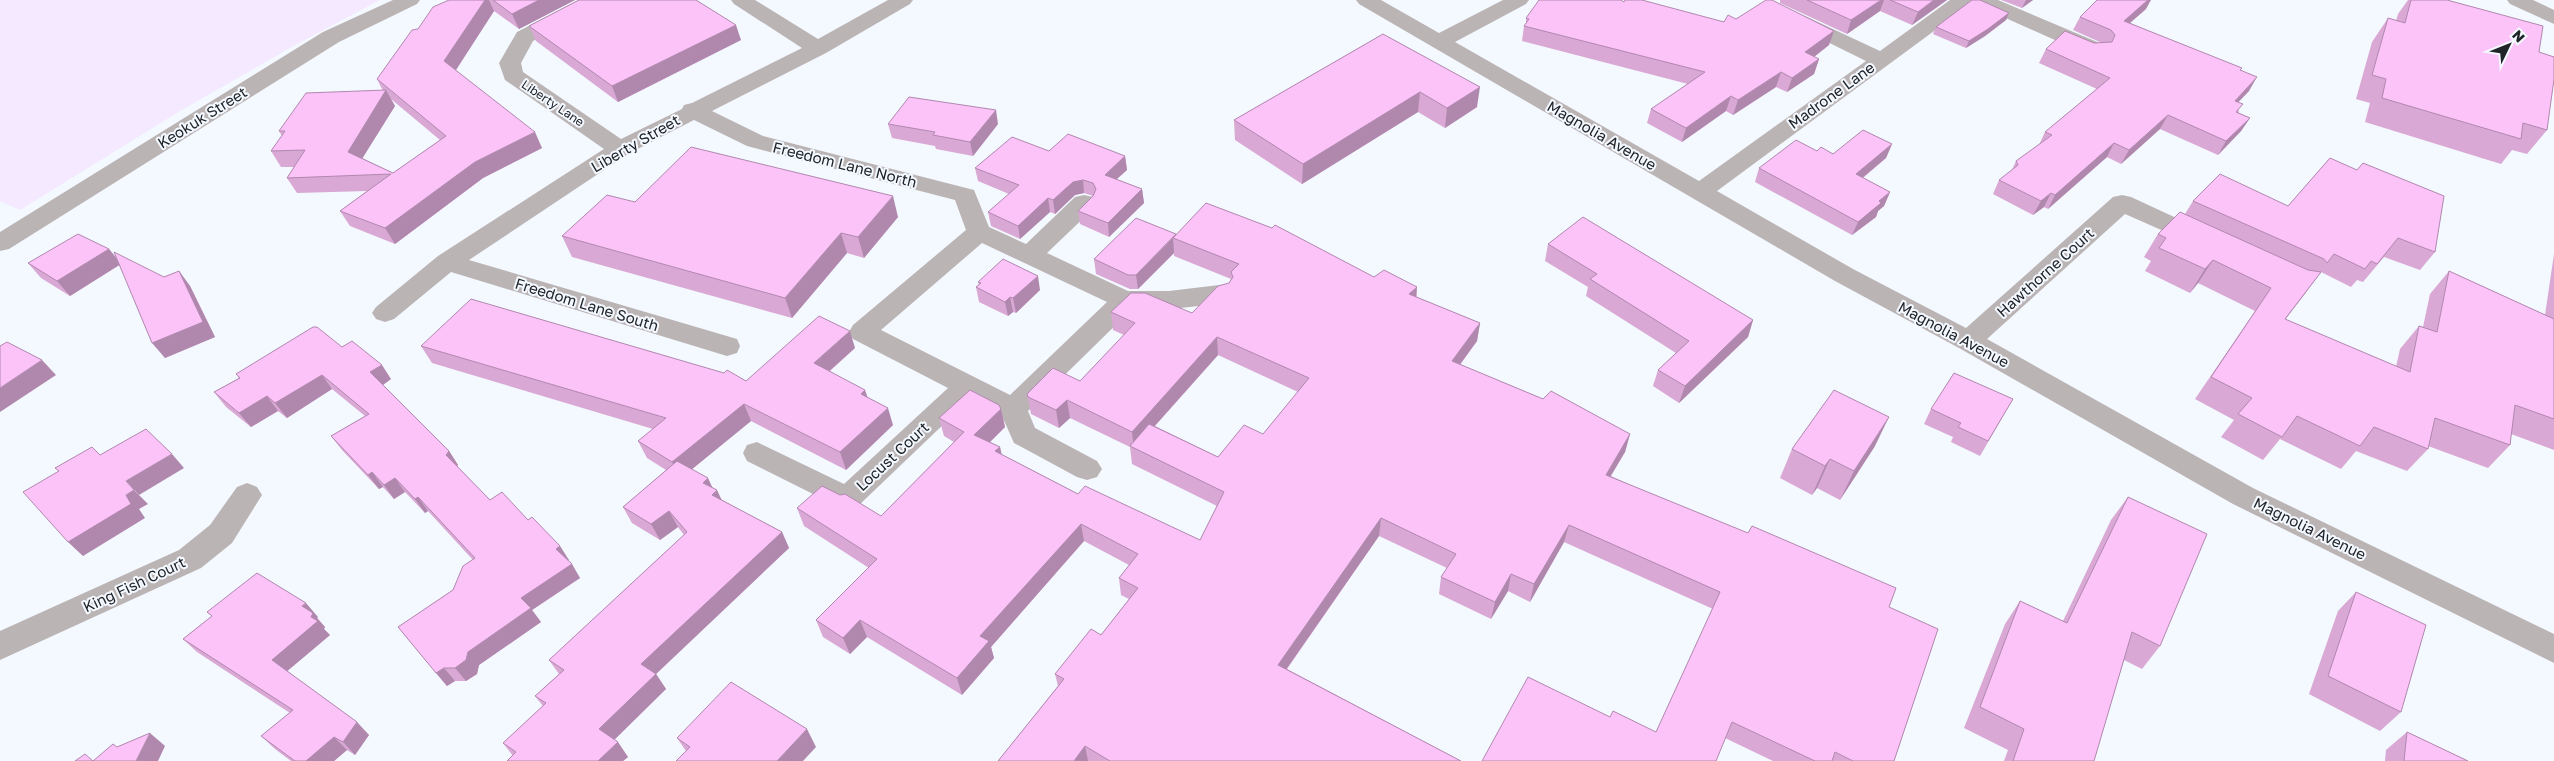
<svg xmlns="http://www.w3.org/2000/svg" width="2554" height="761" font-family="'Golos Text',sans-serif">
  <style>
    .education { fill: #f4e9fe }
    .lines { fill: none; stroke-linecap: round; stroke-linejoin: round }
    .minor { fill: #bbb4b5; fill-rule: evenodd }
    .wall { fill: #d9a8d5; fill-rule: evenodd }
    .shaded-wall { fill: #b088ae }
    .building { fill: #fcc3f8; stroke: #b088ae }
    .labels { text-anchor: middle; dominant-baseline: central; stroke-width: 4; stroke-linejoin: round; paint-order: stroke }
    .far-street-label { font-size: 12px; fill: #202327; stroke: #f4f8ff }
    .street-label { font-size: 15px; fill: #202327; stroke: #f4f8ff }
  </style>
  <rect width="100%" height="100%" fill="#f4f8ff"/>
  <polygon class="education" points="0,0 380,0 297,44 180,111 20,210 0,201"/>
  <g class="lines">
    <g class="minor">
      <polygon points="393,0 420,0 417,4 339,42 9,249 0,251 0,232 323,32"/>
      <path d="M579,0H605L602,4L533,41L521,63L523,72L621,139L682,109L684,105L692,103L802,48L734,4L731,0H755L818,39L888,0H913L910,4L826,53L712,111L763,136L974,190L989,227L1026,244L1075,197L1084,195L1093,197L1096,203L1093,209L1047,253L1128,291H1169L1219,285L1228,288L1232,294L1228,300C1197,309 1163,309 1132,309L1028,411L1035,428L1097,461L1102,469L1097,477L1087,480L1077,477L1014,443L1002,416L970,399L857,507L847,511L747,461L743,453L747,445L757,442L844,484L948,388L853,339L849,332L853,325L966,230L955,200L747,146L694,120L628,154L469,260L737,339L740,346L737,353L727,356L451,272L394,319L385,322L376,319L372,313L376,307L438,256L604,149L505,80L499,63L517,32ZM982,243L1107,302L1010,395L881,330Z"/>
      <polygon points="1356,0 1381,0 1439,33 1503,0 1529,0 1526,4 1455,42 1699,181 1866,61 1791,24 1788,20 1791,16 1798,14 1805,16 1880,51 1950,0 1998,0 2102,44 2105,49 2102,54 2094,55 2086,54 1972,3 1717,191 1853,269 1966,328 2113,197 2122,195 2131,197 2211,234 2214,240 2211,246 2202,248 2125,214 1987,339 2253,488 2554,634 2554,663 2233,504 1959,348 1835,281 1359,4"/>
      <polygon points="2507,0 2533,0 2554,10 2554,24 2510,4"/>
      <polygon points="247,483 257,487 262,495 232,543 201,568 0,660 0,631 179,550 210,525 237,487"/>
    </g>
  </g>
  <g class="wall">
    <path d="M449,0H575L519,29L494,11L456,70L542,148L483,178L395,244L350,226L340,211L367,191L297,193L287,178L294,167H281L271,151L282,136L279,131L383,91L377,79L418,29ZM391,99L440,140L393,173L362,158L395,106Z"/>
    <polygon points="1780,0 1947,0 1912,25 1880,11 1847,34 1780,3"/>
    <polygon points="2001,0 2033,0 2022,8"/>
    <polygon points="2408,0 2447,0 2539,52 2547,130 2527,154 2512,150 2501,164 2365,122 2370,103 2356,99 2372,42 2388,18 2396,21 2398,14"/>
    <polygon points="1624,2 1724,22 1736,19 1829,45 1814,57 1819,59 1814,74 1787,92 1776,87 1733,115 1726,111 1682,142 1647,123 1651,109 1688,84 1522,41 1524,26 1526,24 1526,18"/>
    <polygon points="2146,9 2130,23 2241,70 2249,91 2238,102 2239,113 2250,118 2241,131 2218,155 2160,129 2121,164 2107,157 2048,209 2044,207 2033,215 1993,194 1999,180 2012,170 2016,161 2039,145 2045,132 2097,89 2039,63 2046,49 2102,43 2073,30 2080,17"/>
    <polygon points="2006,20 1985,36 1966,48 1933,34 1936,27"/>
    <polygon points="529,26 741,40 618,102 536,41"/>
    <polygon points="1383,34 1477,107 1445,128 1418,112 1302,184 1235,140 1234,120"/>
    <polygon points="888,124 998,124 973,156 936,149 935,146 892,138"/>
    <polygon points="1892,144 1886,158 1863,178 1890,192 1884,206 1878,211 1876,217 1852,235 1755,182 1759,168 1817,151 1833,154"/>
    <polygon points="1049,151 1125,156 1127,170 1116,179 1142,189 1144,203 1109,237 1080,224 1078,211 1093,196 1084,193 1075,195 1055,214 1050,212 1020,239 991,226 988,212 1009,194 978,181 975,168"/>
    <polygon points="2330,158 2435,252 2420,270 2384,257 2363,282 2357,280 2351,287 2321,272 2285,319 2396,367 2400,349 2419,326 2423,327 2430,294 2449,271 2545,315 2554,254 2554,450 2511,434 2510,445 2488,468 2428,446 2428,449 2407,471 2356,451 2341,469 2280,439 2263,460 2221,437 2234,420 2195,399 2255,311 2198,283 2190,293 2145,271 2151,261 2144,257 2158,234 2185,214 2193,201 2288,206"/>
    <polygon points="635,202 898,217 864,258 847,253 792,318 572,257 562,236"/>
    <path d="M1176,234L1374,277L1416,297L1480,323L1477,341L1460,365L1630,434L1625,452L1611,476L1889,607L1894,761H1773L1725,738L1716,761L1610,717L1656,732L1713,609L1564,542L1530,602L1508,591L1491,619L1439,594L1441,577L1447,568L1379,536L1287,669L1461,761H998L1058,686L1055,674L1101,635L1129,599L1121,595L1119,578L1129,565L1084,541L991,647L994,658L962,695L867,637L850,654L823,637L816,620L869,568L804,526L797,508L881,516L954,442L944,436L939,418L1001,409L1005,427L990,442L1000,447L1001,454L1078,494L1200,540L1217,506L1132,464L1130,447L1070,418L1059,428L1031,414L1027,394L1080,381L1124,335L1113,330L1111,312L1192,313L1229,283L1231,279L1174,256V253L1138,289H1130L1096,274L1094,259ZM1218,355L1298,392L1263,434L1218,457L1155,426Z"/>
    <polygon points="1548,244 1753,320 1748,337 1679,403 1653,386 1658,370 1676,353 1586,296 1588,287 1545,261"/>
    <polygon points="109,249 117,259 164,277 179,271 190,286 215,337 165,358 119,265 70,296 41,278 28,263"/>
    <polygon points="978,282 1040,290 1016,313 1013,312 1008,316 979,302 976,287 979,285"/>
    <polygon points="421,346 746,381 855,348 830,371 868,398 893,425 846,470 751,421 692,469 712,488 722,500 782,532 789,548 656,674 666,689 614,740 628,757 623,761 507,761 513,756 503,743 543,706 535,696 559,674 549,660 684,535 678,527 660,540 632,523 623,507 666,470 647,458 638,441 653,429 432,363"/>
    <polygon points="342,347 391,379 383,385 449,451 458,465 457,466 490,500 528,520 560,546 568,560 580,578 532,610 541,622 479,665 477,674 466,681 455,681 447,686 398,627 453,590 473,560 428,511 425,513 405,492 394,499 383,487 379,489 342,450 331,436 365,416 332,389 287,418 278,411 251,427 226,407 214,392 239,378 236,374"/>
    <polygon points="2013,399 1980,456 1951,442 1953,437 1924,424 1931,409"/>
    <polygon points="1875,446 1840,500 1817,488 1812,495 1780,478 1792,449"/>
    <polygon points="2128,497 2160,646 2142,669 2124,660 2093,761 2004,761 2008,750 1964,728 2005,624 2020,601 2063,621 2111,520"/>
    <polygon points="2356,592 2401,712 2380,731 2309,694 2338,611"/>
    <polygon points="207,612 318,617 317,618 325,627 324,629 330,635 287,671 369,735 355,755 347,750 334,761 291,761 275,749 261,736 290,713 197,652 183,639 212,616"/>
    <polygon points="2407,732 2468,761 2385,761 2386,750"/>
    <polygon points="677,738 816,747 686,751"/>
  </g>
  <g class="shaded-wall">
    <polygon points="485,0 489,0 494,11 452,76 444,61"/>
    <polygon points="539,0 575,0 519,29 512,14"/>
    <polygon points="1881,0 1884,0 1880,11 1847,34 1851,20"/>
    <polygon points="1934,0 1947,0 1912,25 1918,12"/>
    <polygon points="2026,0 2033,0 2022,8"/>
    <polygon points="2145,0 2151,0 2146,9 2117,34 2124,21"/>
    <polygon points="2009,13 2006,20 1985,36 1966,48 1969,41"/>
    <polygon points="736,25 741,40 618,102 612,86"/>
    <polygon points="1834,31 1829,45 1801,67 1805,52"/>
    <polygon points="1819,59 1814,74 1787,92 1792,78"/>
    <polygon points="1781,72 1776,87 1733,115 1738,100"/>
    <polygon points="2257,77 2249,91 2226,115 2235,101"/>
    <polygon points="1480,87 1477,107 1445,128 1447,108"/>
    <polygon points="386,90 395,106 357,167 348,152"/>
    <polygon points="1420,92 1418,112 1302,184 1303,164"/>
    <polygon points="1731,96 1726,111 1682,142 1686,128"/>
    <polygon points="996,110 998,124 973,156 970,142"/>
    <polygon points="2168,115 2160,129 2121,164 2129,150"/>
    <polygon points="2250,118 2241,131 2218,155 2226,141"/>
    <polygon points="535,132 542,148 483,178 395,244 385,228 475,162"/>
    <polygon points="2114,143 2107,157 2048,209 2055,195"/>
    <polygon points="1892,144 1886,158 1851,187 1856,174"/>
    <polygon points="1125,156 1127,170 1107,188 1105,175"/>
    <polygon points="1083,180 1084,193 1075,195 1055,214 1053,200 1073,182"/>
    <polygon points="1142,189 1144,203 1109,237 1108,223"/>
    <polygon points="1890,192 1884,206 1878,211 1876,217 1852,235 1858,222 1879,201"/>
    <polygon points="2051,193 2044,207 2033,215 2041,201"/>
    <polygon points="893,196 898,217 864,258 858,237"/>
    <polygon points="1048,198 1050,212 1020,239 1018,226"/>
    <polygon points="841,233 847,253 792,318 785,298"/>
    <polygon points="1173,238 1174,253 1138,289 1136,275"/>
    <polygon points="109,249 121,264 70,296 57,281"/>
    <polygon points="2213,260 2198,283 2190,293 2205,269"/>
    <polygon points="179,271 190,286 215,337 165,358 152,343"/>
    <polygon points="2321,272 2304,295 2268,342 2285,319"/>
    <polygon points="1038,276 1040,290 1016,313 1013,298"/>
    <polygon points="1417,287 1416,305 1409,294"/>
    <polygon points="1010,297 1013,312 1008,316 1005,302"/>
    <polygon points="1753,320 1748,337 1679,403 1685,386"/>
    <polygon points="1480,323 1477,341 1449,379 1452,361"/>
    <polygon points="850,331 855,348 819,380 814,363"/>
    <polygon points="1217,337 1218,355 1134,449 1132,432"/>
    <polygon points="42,360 56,375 0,412 0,388"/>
    <polygon points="382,365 391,379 380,387 370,372"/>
    <polygon points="322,375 332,389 287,418 275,403"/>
    <polygon points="865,390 871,407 861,394"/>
    <polygon points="267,396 278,411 251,427 239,413"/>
    <polygon points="1067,400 1070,418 1059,428 1056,410"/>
    <polygon points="744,404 751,421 680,479 672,462"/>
    <polygon points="888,408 893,425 846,470 840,452"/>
    <polygon points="1001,409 1005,427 979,453 974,435"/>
    <polygon points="1889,417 1875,446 1840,500 1854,471"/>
    <polygon points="1630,434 1625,452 1601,492 1606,475"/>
    <polygon points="1000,447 1004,464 995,451"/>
    <polygon points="449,451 458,465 455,469 446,455"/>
    <polygon points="172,454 184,468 139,495 126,481"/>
    <polygon points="1830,459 1817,488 1812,495 1825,466"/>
    <polygon points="372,472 383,487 379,489 368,475"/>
    <polygon points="395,478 405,492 394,499 384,485"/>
    <polygon points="708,478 715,493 717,490 725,507 713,497 703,483"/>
    <polygon points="134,490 148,504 139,509 145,518 83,556 68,542 126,495"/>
    <polygon points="418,497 428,511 425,513 415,499"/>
    <polygon points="669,511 678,527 660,540 651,524"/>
    <polygon points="1381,518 1379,536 1278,681 1278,665"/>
    <polygon points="1081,524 1084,541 991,647 994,658 962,695 957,678 980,636"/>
    <polygon points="1569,525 1564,542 1530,602 1534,584"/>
    <polygon points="782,532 789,548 656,674 666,689 610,744 599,729 641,664"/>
    <polygon points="560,546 569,560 565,563 556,549"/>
    <polygon points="572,564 580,578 532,610 541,622 479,665 477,674 466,681 455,668 468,652 521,598"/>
    <polygon points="1511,574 1508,591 1491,619 1495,602"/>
    <polygon points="306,603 318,617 317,618 325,627 324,629 330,635 285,673 272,660 302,606"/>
    <polygon points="860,620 867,637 850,654 843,638"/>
    <polygon points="444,668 455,681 447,686 436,673"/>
    <polygon points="357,722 369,735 355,755 343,742"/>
    <polygon points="807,729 816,747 803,761 777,761"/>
    <polygon points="150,733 165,746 158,761 136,761"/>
    <polygon points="334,737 347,750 334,761 306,761"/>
    <polygon points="618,742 628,757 623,761 598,761"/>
    <polygon points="1085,746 1088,761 1074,761"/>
  </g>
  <g class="building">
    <polygon points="449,0 485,0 444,61 535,132 475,162 385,228 340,211 391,174 287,178 305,150 271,151 285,131 279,131 306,93 386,90 348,152 393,173 446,136 377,79 412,30 418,29 433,7"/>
    <polygon points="493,0 539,0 512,14"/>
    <polygon points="579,0 696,0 736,25 612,86 529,26"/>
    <polygon points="1539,0 1621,0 1624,2 1625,0 1642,0 1724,22 1728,15 1736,19 1766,0 1772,0 1834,31 1805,52 1819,59 1792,78 1781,72 1738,100 1731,96 1686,128 1651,109 1705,72 1524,26 1529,19 1526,18"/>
    <polygon points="1807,0 1881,0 1851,20"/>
    <polygon points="1890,0 1934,0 1918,12"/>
    <polygon points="1972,0 1980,0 2009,13 1988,29 1969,41 1936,27"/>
    <polygon points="2097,0 2148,0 2124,21 2242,68 2240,70 2257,77 2235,101 2243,104 2236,112 2250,118 2226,141 2168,115 2129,150 2114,143 2055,195 2051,193 2041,201 1999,180 2018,165 2016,161 2052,135 2045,132 2110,78 2046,49 2065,31 2094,43 2112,42 2115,35 2111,30 2080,17"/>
    <polygon points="2411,0 2447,0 2543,26 2539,52 2554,57 2554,79 2547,130 2523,123 2521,139 2382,98 2386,79 2372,75 2388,18 2405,23"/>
    <polygon points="1383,34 1480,87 1447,108 1420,92 1303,164 1234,120"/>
    <polygon points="909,97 996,110 970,142 933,135 935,132 888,124"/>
    <polygon points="1863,130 1892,144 1856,174 1890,192 1879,201 1881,203 1858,222 1759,168 1796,140 1817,151 1821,147 1833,154"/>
    <polygon points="1068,134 1125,156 1105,175 1142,189 1108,223 1078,211 1093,196 1096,189 1093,183 1083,180 1073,182 1053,200 1048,198 1018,226 988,212 1019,185 975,168 1012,137 1049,151"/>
    <polygon points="691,147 893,196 858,237 841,233 785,298 562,236 607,195 635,202"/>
    <polygon points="2330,158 2357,170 2363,163 2444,196 2435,252 2398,238 2377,264 2371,261 2365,269 2334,254 2327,263 2324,259 2193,201 2220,174 2288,206"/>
    <polygon points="1206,203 1272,228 1275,225 1374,277 1384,270 1417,287 1409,294 1480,323 1452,361 1543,399 1551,391 1630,434 1606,475 1748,533 1752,526 1896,588 1889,607 1938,629 1894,761 1853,761 1835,752 1832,761 1815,761 1732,722 1716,761 1482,761 1528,677 1610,717 1613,711 1656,732 1720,592 1569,525 1534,584 1511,574 1495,602 1441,577 1456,554 1381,518 1278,665 1461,761 1110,761 1085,746 1074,761 998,761 1064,679 1055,674 1091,629 1101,635 1138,588 1119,578 1138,554 1081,524 980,636 989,641 957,678 860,620 843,638 816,620 877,559 797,508 822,486 840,495 845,494 881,516 964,432 939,418 970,390 999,405 1001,409 974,435 1000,447 995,451 1078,494 1085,486 1200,540 1224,492 1130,446 1149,424 1218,457 1244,425 1263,434 1309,378 1217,337 1132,432 1067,400 1056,410 1028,397 1027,394 1053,368 1080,381 1135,323 1111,312 1131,293 1145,293 1192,313 1218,286 1229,283 1233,277 1231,272 1239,264 1173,238"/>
    <polygon points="2180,212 2308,270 2321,272 2285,319 2410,372 2419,326 2437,332 2449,271 2554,319 2554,419 2515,405 2510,445 2435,418 2428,449 2374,427 2360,446 2297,416 2282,437 2238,414 2252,398 2211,377 2271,288 2213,260 2205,269 2159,248 2166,238 2158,234"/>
    <polygon points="1583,217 1753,320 1685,386 1658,370 1689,341 1590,279 1597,274 1548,244"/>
    <polygon points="1136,218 1176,234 1136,275 1128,275 1094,259"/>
    <polygon points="78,234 109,249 57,281 28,263"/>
    <polygon points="114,252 164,277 179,271 203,322 152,343"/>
    <polygon points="1003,259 1038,276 1013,298 1010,297 1005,302 976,287 981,283 978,282"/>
    <polygon points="471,299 724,373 727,370 746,381 819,316 850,331 814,363 865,390 861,394 888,408 840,452 744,404 672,462 638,441 666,418 421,346"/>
    <polygon points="313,327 317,327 342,347 352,341 382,365 370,372 449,451 446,455 490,500 502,492 528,520 532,517 560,546 556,549 572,564 521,598 531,608 468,652 466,660 455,668 444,668 436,673 398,627 453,590 463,566 475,558 418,497 415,499 395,478 384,485 372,472 368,475 331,436 369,414 322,375 275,403 267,396 239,413 214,392 240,378 236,374"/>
    <polygon points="7,342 42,360 0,388 0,346"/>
    <polygon points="1954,373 2013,399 1988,441 1958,427 1961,423 1931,409"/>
    <polygon points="1834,390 1889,417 1854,471 1830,459 1825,466 1792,449"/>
    <polygon points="146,429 172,454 126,481 134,490 126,495 131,504 68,542 23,492 59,471 55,468 92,447 100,455"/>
    <polygon points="677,461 708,478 703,483 717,490 712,495 782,532 641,664 656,674 599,729 618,742 598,761 507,761 516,752 503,743 546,703 535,696 564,670 549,660 687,532 669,511 651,524 623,507"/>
    <polygon points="2128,497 2207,534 2160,646 2132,632 2094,761 2013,761 2024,729 1980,707 2020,601 2067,623"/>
    <polygon points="257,573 306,603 302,606 313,613 311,617 318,621 272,660 357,722 343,742 334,737 306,761 295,761 261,736 293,710 183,639 212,616 207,612"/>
    <polygon points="2356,592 2426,625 2401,712 2328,676"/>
    <polygon points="731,682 807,729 777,761 676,761 690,747 677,738"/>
    <polygon points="2407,732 2468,761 2404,761"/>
    <polygon points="150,733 136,761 75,761 85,754 93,761 113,744 117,747"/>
  </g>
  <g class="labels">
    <g class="far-street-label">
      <text transform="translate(553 103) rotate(34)">Liberty Lane</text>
    </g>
    <g class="street-label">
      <text transform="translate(1831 95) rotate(-36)">Madrone Lane</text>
      <text transform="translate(202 117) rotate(-32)">Keokuk Street</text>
      <text transform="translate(1602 135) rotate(30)">Magnolia Avenue</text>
      <text transform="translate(635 143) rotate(-30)">Liberty Street</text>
      <text transform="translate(845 164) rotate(14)">Freedom Lane North</text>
      <text transform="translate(2045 272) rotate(-42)">Hawthorne Court</text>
      <text transform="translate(587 304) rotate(17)">Freedom Lane South</text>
      <text transform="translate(1954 334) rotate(28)">Magnolia Avenue</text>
      <text transform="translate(892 456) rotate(-43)">Locust Court</text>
      <text transform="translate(2310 528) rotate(26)">Magnolia Avenue</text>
      <text transform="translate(134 584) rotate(-25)">King Fish Court</text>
    </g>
  </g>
  <g transform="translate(2509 45) rotate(47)" stroke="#f4f8ff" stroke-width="4" paint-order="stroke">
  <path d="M0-4L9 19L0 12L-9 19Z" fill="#202327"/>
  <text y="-8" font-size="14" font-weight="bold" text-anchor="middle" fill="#202327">N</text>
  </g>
</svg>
